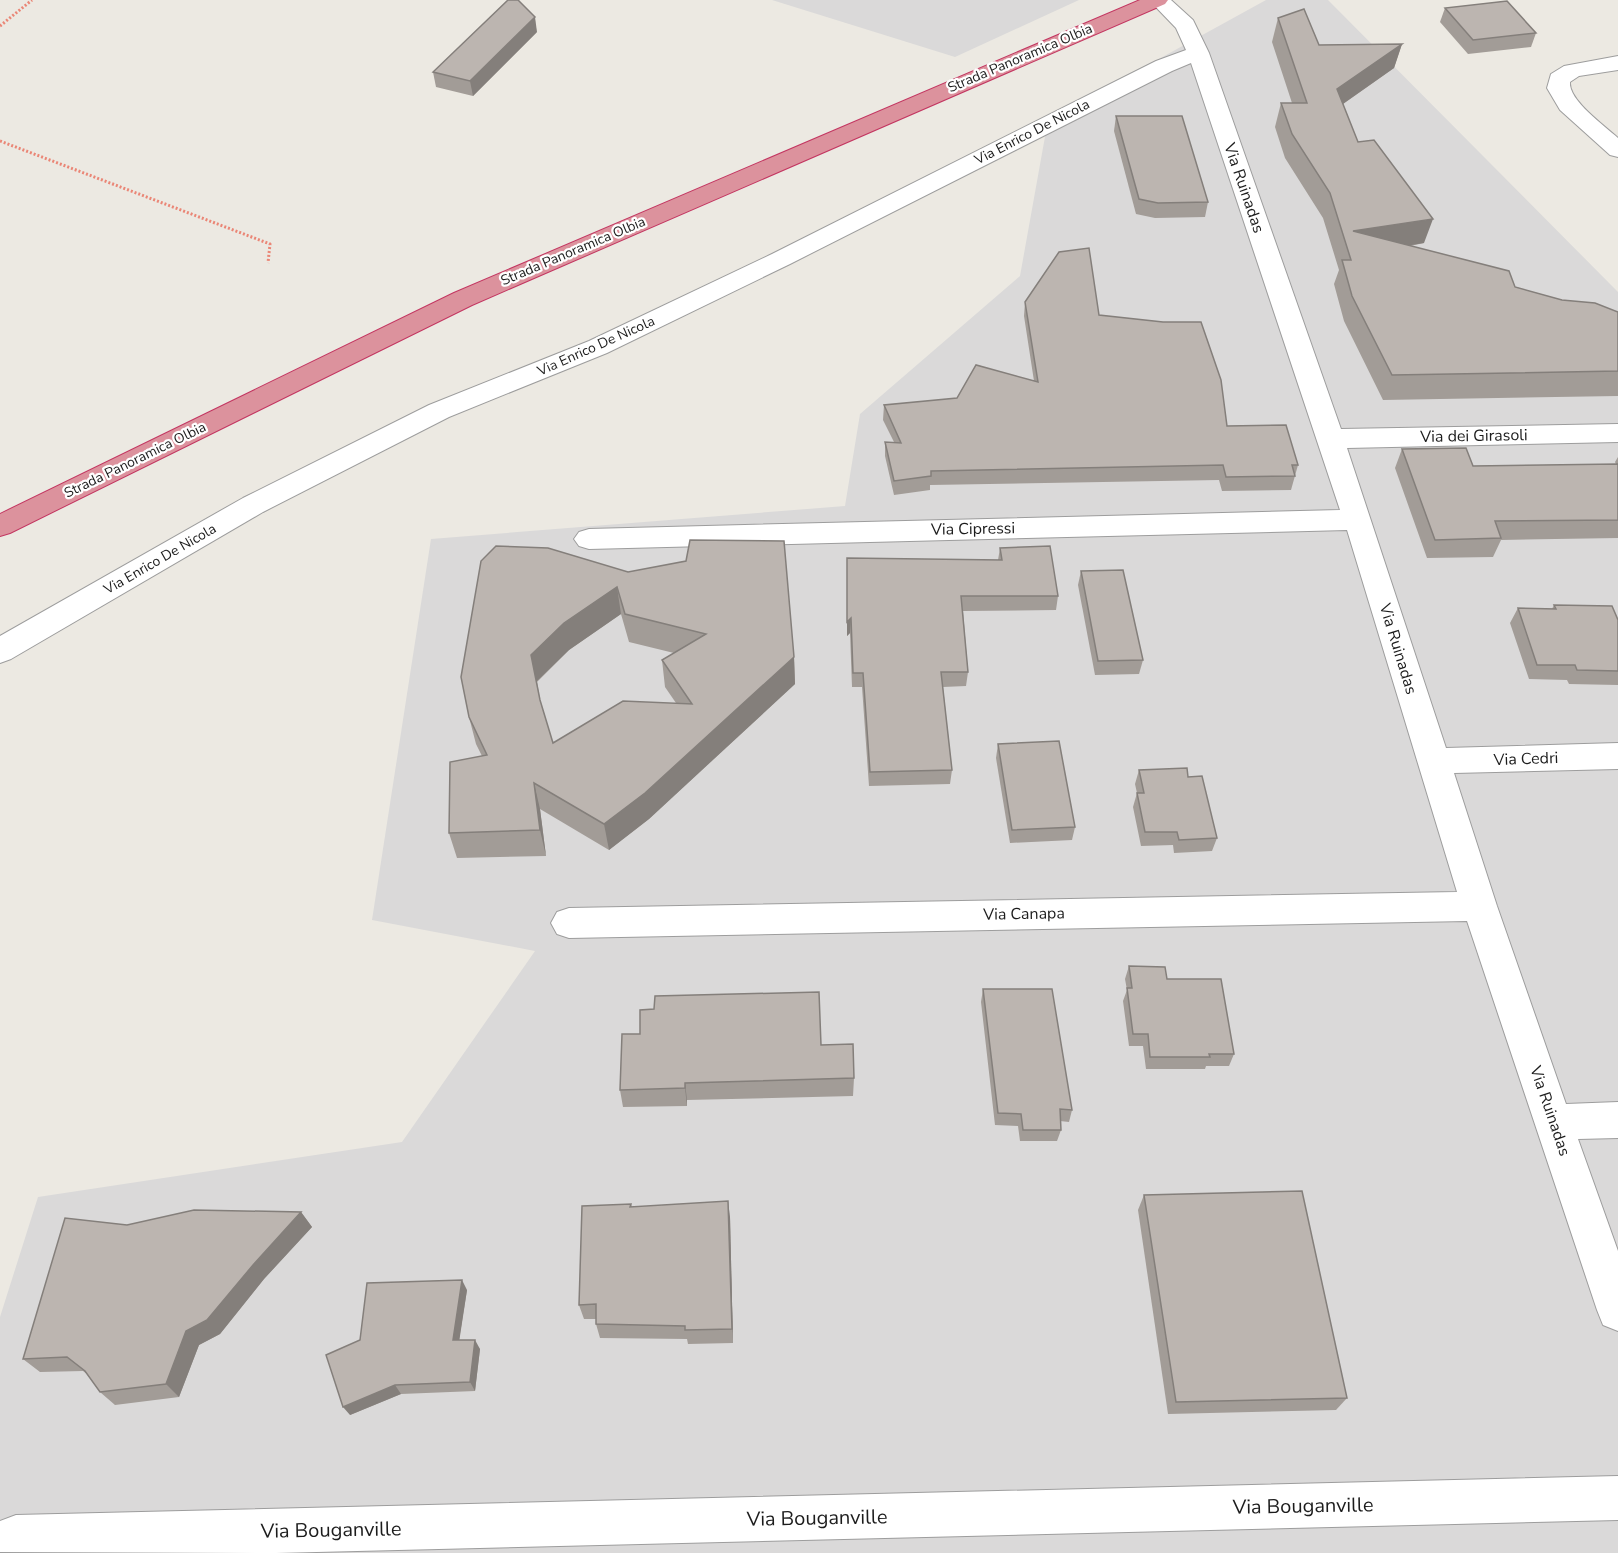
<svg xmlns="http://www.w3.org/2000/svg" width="1618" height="1553" font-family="'Nunito Sans',sans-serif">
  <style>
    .residential { fill: #dad9d9 }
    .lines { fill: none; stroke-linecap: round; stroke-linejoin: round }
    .minor-casing { stroke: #9d9d9d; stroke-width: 2 }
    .highway-casing { stroke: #c33661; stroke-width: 2 }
    .path { stroke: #ea8676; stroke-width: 3; stroke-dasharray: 2 2; stroke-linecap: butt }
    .minor { fill: #fff; fill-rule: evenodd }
    .highway { fill: #dc929d; fill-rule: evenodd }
    .wall { fill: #a29c97; fill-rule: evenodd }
    .shaded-wall { fill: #847f7b }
    .building { fill: #bcb5b0; stroke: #847f7b; stroke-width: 1.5; fill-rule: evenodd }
    .labels { text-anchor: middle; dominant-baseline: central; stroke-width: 4.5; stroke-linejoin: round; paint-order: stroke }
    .far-street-label { font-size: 14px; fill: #1c1c1c; stroke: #fff }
    .street-label { font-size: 16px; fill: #1c1c1c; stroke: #fff }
    .near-street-label { font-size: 20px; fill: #1c1c1c; stroke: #fff }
  </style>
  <rect width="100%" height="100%" fill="#ece9e2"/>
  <g class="residential">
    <polygon points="772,0 1079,0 955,57"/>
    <polygon points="1266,0 1328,0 1618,292 1618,1553 0,1553 0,1317 38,1197 402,1142 535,951 372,920 431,539 845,506 860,414 1020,276 1048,120"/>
  </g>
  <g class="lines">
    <defs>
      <g id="minor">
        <polygon points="1149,0 1171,0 1193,20 1209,53 1341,429 1618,424 1618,442 1347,448 1446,748 1618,743 1618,769 1454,773 1497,906 1566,1104 1618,1102 1618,1138 1578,1139 1618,1251 1618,1331 1603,1325 1597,1310 1467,921 569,938 557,934 551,923 557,912 569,908 1457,892 1347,530 589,549 579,546 574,539 579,532 589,529 1340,510 1191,63 1172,71 790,264 607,353 449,417 263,512 11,659 0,663 0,636 243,498 429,405 589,341 772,254 1156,61 1186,50 1176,28"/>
        <path d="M1618,56V70L1579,76L1570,82C1568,100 1605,126 1618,138V157L1610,155L1560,110L1547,88L1551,74L1564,66Z"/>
        <polygon points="1618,1476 1618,1520 276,1553 0,1552 0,1521 16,1515"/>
      </g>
      <polygon id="highway" points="1140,0 1168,0 1165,4 472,305 10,533 0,536 0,514 454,293"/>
    </defs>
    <use href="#minor" class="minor-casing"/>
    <use href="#highway" class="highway-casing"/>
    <g class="path">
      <polyline points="0,26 32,0"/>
      <polyline points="0,141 270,244 268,263"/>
    </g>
    <use href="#minor" class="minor"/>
    <use href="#highway" class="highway"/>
  </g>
  <g class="wall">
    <polygon points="1445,8 1536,33 1531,47 1468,54 1440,22"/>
    <polygon points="1278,18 1319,45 1402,44 1394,68 1343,104 1358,142 1424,243 1410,246 1515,287 1562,300 1618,312 1618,396 1383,400 1344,321 1334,284 1339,270 1323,218 1285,158 1275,127 1281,103 1292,103 1272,42"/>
    <polygon points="537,32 473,96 436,87 433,72"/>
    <polygon points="1116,116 1208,202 1205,217 1155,218 1136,214 1114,131"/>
    <polygon points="1025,302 1099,315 1227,426 1298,465 1291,490 1222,491 1219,480 930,485 930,490 894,495 885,456 885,442 894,442 883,420 884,405 957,398 1034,381 1024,316"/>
    <polygon points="1402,449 1473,466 1616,464 1615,462 1618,457 1618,538 1501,540 1493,557 1427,558 1395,468"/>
    <path d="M548,548L794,657L795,684L649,819L609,850L540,809L546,856L457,858L449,833L482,756L476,744L469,717ZM621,614L629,642L674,653L662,660L665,687L676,703L553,743L540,700L537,682L569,650Z"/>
    <polygon points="1000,548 1058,596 1056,610 963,611 968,672 966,686 943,687 952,770 950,784 869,786 862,687 852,687 850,633 847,636 847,573 998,560"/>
    <polygon points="1081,571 1143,660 1139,674 1095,675 1078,585"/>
    <polygon points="1554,605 1618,620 1618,685 1569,684 1567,680 1529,679 1510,623 1518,608 1552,609"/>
    <polygon points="998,744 1075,827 1072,840 1010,843 996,758"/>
    <polygon points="1139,770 1188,777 1217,838 1212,851 1174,853 1173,845 1141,846 1133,807 1137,793 1135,784"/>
    <polygon points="1129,966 1167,979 1234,1054 1229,1066 1206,1066 1205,1069 1146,1069 1143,1046 1129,1046 1123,1001 1127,990 1125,979"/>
    <polygon points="983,989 1072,1110 1069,1122 1060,1121 1061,1130 1057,1141 1020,1141 1018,1126 995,1125 981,1002"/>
    <polygon points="640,1034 821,1045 854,1078 853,1096 687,1100 687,1106 623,1107 620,1090"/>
    <polygon points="1144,1195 1347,1398 1336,1410 1168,1414 1138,1210"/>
    <polygon points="631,1204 632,1207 730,1217 733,1343 688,1344 687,1339 600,1338 596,1324 596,1319 584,1319 579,1305"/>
    <polygon points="301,1212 312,1227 264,1279 220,1334 199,1345 179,1397 115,1405 100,1392 87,1374 83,1371 40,1372 23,1359 127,1225"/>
    <polygon points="467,1290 459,1340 480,1349 475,1391 401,1394 350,1415 360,1340"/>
  </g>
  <g class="shaded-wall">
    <polygon points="535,17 537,32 473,96 470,81"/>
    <polygon points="1402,44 1394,68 1330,113 1337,89"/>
    <polygon points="1433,219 1424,243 1349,255 1353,231"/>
    <polygon points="617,587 621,614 569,650 536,682 531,655 564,623"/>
    <polygon points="851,618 850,633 847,636 847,622"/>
    <polygon points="794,657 795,684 649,819 609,850 604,824"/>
    <polygon points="534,783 540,809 546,856 540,830"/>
    <polygon points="685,1083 687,1100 687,1106 685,1088"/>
    <polygon points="728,1201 730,1217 733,1343 732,1329"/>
    <polygon points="301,1212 312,1227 264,1279 220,1334 199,1345 179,1397 166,1384 186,1331"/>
    <polygon points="462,1280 467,1290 458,1349 453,1340"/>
    <polygon points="475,1340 480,1349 475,1391 470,1382"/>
    <polygon points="395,1385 401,1394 350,1415 343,1407"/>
  </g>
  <g class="building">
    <polygon points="508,0 518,0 535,17 470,81 433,72"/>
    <polygon points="1507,1 1536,33 1473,40 1445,8"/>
    <polygon points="1304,9 1319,45 1402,44 1337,89 1358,142 1374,140 1433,219 1353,231 1509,271 1515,287 1562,300 1595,303 1618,312 1618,371 1392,375 1352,296 1342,260 1351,260 1330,193 1292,134 1281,103 1307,103 1278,18"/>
    <polygon points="1116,116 1182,116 1208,202 1158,203 1139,199"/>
    <polygon points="1089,248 1099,315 1163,322 1201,322 1221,380 1227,426 1286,425 1298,465 1292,465 1295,476 1226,477 1223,465 931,471 931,476 894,481 885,442 901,443 884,405 957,398 976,365 1038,382 1025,302 1059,252"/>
    <polygon points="1466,448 1473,466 1618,464 1618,520 1495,521 1501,538 1435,540 1402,449"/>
    <path d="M690,540L784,541L794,657L645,793L604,824L534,783L540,830L449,833L450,762L487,755L469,717L461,677L481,561L496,546L548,548L628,572L686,561ZM617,587L625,614L706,634L662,660L692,704L623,701L553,743L540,700L531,655L564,623Z"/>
    <polygon points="1050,546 1058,596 961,596 968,672 941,672 952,770 870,772 863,673 853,673 851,618 847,622 847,558 1002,560 1000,548"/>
    <polygon points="1123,570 1143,660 1098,661 1081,571"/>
    <polygon points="1554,605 1612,606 1618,620 1618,671 1577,670 1575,665 1537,665 1518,608 1556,609"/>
    <polygon points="1059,741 1075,827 1012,830 998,744"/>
    <polygon points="1187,768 1188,777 1202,776 1217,838 1179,840 1177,832 1145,832 1137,793 1144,793 1139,770"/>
    <polygon points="1129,966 1165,967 1167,979 1221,979 1234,1054 1209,1054 1210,1057 1150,1057 1148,1034 1133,1034 1127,988 1132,988"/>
    <polygon points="983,989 1052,989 1072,1110 1060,1109 1061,1130 1023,1130 1021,1114 998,1113"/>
    <polygon points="819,992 821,1045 853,1044 854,1078 685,1083 685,1088 620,1090 622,1034 640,1034 640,1010 654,1009 655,996"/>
    <polygon points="1302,1191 1347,1398 1176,1402 1144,1195"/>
    <polygon points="728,1201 732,1329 685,1330 685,1326 596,1324 596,1304 579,1305 582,1206 631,1204 630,1207"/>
    <polygon points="194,1210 301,1212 253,1265 207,1320 186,1331 166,1384 100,1392 85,1371 67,1357 23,1359 65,1218 127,1225"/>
    <polygon points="462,1280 453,1340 475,1340 470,1382 395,1385 343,1407 326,1355 360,1340 367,1283"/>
  </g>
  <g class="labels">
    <g class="far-street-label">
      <text transform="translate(1020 58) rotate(-23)">Strada Panoramica Olbia</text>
      <text transform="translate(1032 132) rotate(-27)">Via Enrico De Nicola</text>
      <text transform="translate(573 251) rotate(-23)">Strada Panoramica Olbia</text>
      <text transform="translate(596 346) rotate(-24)">Via Enrico De Nicola</text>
      <text transform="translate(135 460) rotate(-26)">Strada Panoramica Olbia</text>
      <text transform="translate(160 559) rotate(-30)">Via Enrico De Nicola</text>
    </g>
    <g class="street-label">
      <text transform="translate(1244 188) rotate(71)">Via Ruinadas</text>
      <text transform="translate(1474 436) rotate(-1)">Via dei Girasoli</text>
      <text transform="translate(973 529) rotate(-1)">Via Cipressi</text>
      <text transform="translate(1398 649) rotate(73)">Via Ruinadas</text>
      <text transform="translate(1526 759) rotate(-2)">Via Cedri</text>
      <text transform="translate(1024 914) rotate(-1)">Via Canapa</text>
      <text transform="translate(1550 1111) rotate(71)">Via Ruinadas</text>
    </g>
    <g class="near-street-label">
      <text transform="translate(1303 1506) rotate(-1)">Via Bouganville</text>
      <text transform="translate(817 1518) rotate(-1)">Via Bouganville</text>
      <text transform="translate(331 1530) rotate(-1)">Via Bouganville</text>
    </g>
  </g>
</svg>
